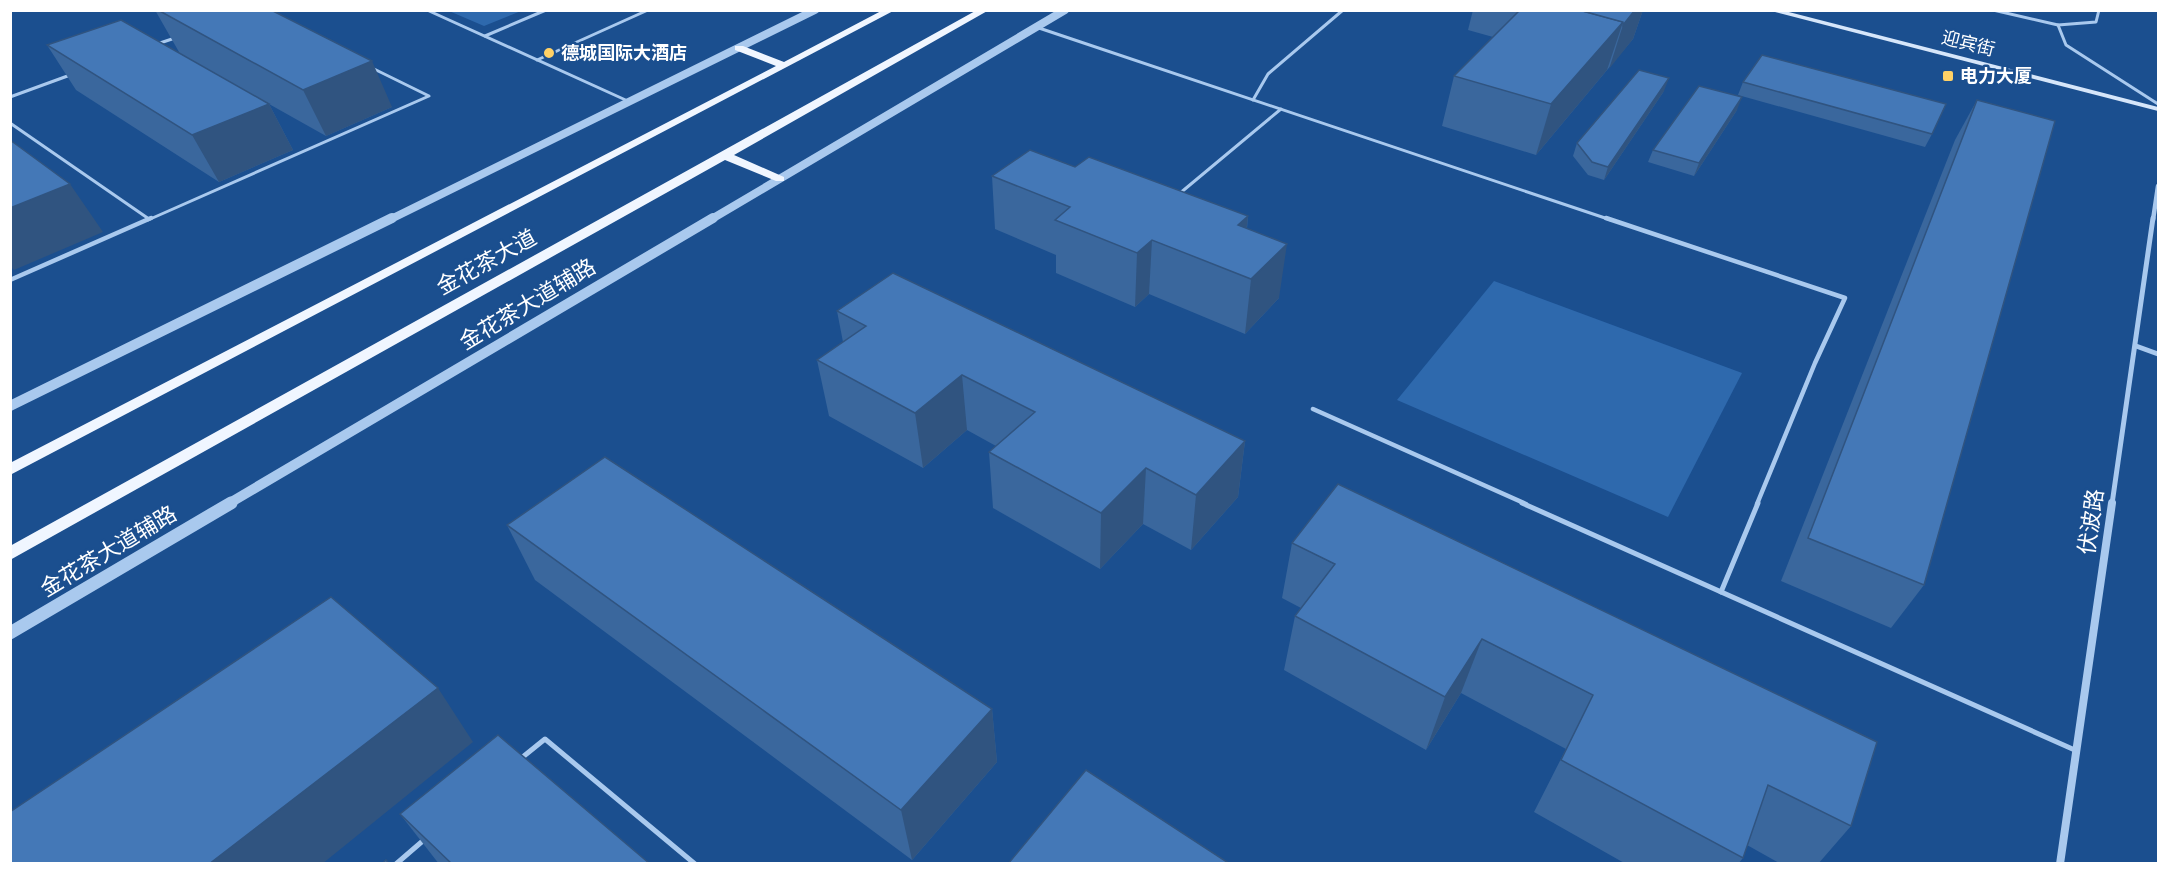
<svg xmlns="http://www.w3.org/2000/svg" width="2169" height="874" font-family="'Sofia Sans Condensed','Noto Sans SC',sans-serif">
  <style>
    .green { fill: #2e69ad }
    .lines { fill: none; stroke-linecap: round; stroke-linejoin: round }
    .service-far2 { stroke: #a9c9ee; stroke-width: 3 }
    .service-far1 { stroke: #a9c9ee; stroke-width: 4.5 }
    .service { stroke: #a9c9ee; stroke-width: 5 }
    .minor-far2 { stroke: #a9c9ee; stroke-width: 4.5 }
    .minor-far1 { stroke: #a9c9ee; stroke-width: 5 }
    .minor { stroke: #a9c9ee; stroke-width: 8 }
    .tertiary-far2 { stroke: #a9c9ee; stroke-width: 8 }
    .tertiary-far1 { stroke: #a9c9ee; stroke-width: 10 }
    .tertiary { stroke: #a9c9ee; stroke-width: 13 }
    .secondary { fill: #d6e6fa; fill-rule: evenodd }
    .primary { fill: #f0f6ff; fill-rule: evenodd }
    .wall { fill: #3a679d }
    .shaded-wall { fill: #305480 }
    .building { fill: #4478b7; stroke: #305480; stroke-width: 1.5 }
    .poi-dot { fill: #ffd166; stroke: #1b4f8f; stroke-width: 2 }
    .labels { text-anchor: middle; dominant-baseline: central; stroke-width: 5; stroke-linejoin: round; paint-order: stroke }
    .far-street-label { font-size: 18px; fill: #fff; stroke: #1b4f8f }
    .far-poi-label { font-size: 18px; font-weight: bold; fill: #fff; stroke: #1b4f8f; text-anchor: start }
    .street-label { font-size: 22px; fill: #fff; stroke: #1b4f8f }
  </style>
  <rect width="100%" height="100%" fill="#1b4f8f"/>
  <g class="green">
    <polygon points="449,11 521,10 521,11 484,26"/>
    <polygon points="1494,281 1742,373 1668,517 1397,400"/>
  </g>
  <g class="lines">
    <g class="service-far2">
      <polyline points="427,10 630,102"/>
      <polyline points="1993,10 2058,25 2096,22 2099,10"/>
      <polyline points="2058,25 2066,45 2158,104"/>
      <polyline points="1036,27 1611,220"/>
      <polyline points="485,36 546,10"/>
      <polyline points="157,44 175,38"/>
      <polyline points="537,60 648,10"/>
      <polyline points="10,97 73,74"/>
      <polyline points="1253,100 1268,74 1343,10"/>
      <polyline points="10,123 149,219"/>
      <polyline points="1179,194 1281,109"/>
      <polyline points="148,220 429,96 372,68"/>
    </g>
    <g class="service-far1">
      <polyline points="1606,218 1845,298 1815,363 1757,504"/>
      <polyline points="10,280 151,218"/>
      <polyline points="1313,409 1526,504"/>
    </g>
    <g class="service">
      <polyline points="1522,503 2077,751"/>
      <polyline points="1721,592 1758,503"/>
      <polyline points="519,760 545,739 695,864"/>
      <polyline points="396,864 425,839"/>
    </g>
    <polyline class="minor-far2" points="2153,220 2158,186"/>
    <g class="minor-far1">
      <polyline points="2136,346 2158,354"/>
      <polyline points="2112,504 2153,218"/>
    </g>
    <polyline class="minor" points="2060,864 2112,503"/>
    <g class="tertiary-far2">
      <polyline points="389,220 815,10"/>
      <polyline points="710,220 1065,10"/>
    </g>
    <g class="tertiary-far1">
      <polyline points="10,406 392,218"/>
      <polyline points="228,504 713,218"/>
    </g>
    <polyline class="tertiary" points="10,633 231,503"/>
    <polygon class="secondary" points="1767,10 1781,10 2158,107 2158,111"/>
    <g class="primary">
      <polygon points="883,10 895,10 10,475 10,463 776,66 735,50 735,46 743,46 784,62"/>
      <polygon points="977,10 989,10 734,155 784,177 784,181 776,181 725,160 10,560 10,546"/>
    </g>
  </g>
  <g class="wall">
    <polygon points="155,10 271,10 392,107 326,136 269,104 293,150 219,182 76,90 47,45 179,52"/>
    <polygon points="1473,10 1643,10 1633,39 1536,155 1442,126 1454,76 1493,37 1468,30"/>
    <polygon points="1743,82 1932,134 1925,147 1738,95"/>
    <polygon points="1664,91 1604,180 1588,175 1573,156 1577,143"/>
    <polygon points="1977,100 1924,585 1891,628 1781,581 1955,140"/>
    <polygon points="1737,110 1694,176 1648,162 1653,150"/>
    <polygon points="992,176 1248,216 1247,229 1279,298 1245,334 1149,294 1135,307 1056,273 1056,255 995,229"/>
    <polygon points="837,311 1245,441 1238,497 1191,550 1143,524 1100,569 993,508 989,452 996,446 967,430 923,468 829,416 817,360 843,342"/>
    <polygon points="507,525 992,709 997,762 912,860 535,580"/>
    <polygon points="1292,543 1851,826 1818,864 1781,864 1747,845 1743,858 1738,864 1626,864 1534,812 1566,749 1461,693 1426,750 1284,670 1295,616 1301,608 1282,598"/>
    <polygon points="400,814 650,864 439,864"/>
  </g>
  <g class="shaded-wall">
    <polygon points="1635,10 1643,10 1633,39 1609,69 1623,25"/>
    <polygon points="1623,22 1607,70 1536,155 1551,104"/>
    <polygon points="372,61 392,107 326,136 303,90"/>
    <polygon points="1669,78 1664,91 1604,180 1608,167"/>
    <polygon points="1742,97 1737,110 1694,176 1699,163"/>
    <polygon points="269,104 293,150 219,182 192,135"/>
    <polygon points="70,184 103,232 14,270 10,266 10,208"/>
    <polygon points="1248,216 1242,270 1238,225"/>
    <polygon points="1152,240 1149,294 1135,307 1137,253"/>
    <polygon points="1287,244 1279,298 1245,334 1251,279"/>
    <polygon points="962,375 967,430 923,468 915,413"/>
    <polygon points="1245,441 1238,497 1191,550 1196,495"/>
    <polygon points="1146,468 1143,524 1100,569 1101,513"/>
    <polygon points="1482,639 1461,693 1426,750 1445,697"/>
    <polygon points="438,688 473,742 322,864 209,864"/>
    <polygon points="992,709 997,762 912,860 901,810"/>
  </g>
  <g class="building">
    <polygon points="158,10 271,10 372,61 303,90"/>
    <polygon points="1520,10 1579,10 1623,22 1551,104 1454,76"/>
    <polygon points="1579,10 1635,10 1623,25 1623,22"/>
    <polygon points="121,20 269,104 192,135 47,45"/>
    <polygon points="1762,55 1946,104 1932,134 1743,82"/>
    <polygon points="1639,70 1669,78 1608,167 1592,162 1577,143"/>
    <polygon points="1699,86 1742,97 1699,163 1653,150"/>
    <polygon points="1977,100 2055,121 1924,585 1808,538"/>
    <polygon points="10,140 70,184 10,208"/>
    <polygon points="1030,150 1075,167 1089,157 1248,216 1238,225 1287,244 1251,279 1152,240 1137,253 1055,220 1070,207 992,176"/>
    <polygon points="893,273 1245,441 1196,495 1146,468 1101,513 989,452 1035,412 962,375 915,413 817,360 866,326 837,311"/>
    <polygon points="605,457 992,709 901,810 507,525"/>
    <polygon points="1338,484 1877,742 1851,826 1768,785 1743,858 1561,760 1593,695 1482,639 1445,697 1295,616 1335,564 1292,543"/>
    <polygon points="331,597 438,688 209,864 10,864 10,812"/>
    <polygon points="498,735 650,864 452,864 400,814"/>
    <polygon points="1086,770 1230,864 1008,864"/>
    <polygon points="386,860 389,864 382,864"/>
  </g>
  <g class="poi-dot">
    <circle cx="549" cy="53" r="6"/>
    <rect x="1942" y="70" width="12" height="12" rx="3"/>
  </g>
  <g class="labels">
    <g class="far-street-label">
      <text transform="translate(1968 44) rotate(14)">迎宾街</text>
    </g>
    <g class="far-poi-label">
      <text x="561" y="53">德城国际大酒店</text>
      <text x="1960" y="76">电力大厦</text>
    </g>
    <g class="street-label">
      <text transform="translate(487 263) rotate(-29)">金花茶大道</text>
      <text transform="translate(528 305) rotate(-31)">金花茶大道辅路</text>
      <text transform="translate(2092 522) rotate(-82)">伏波路</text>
      <text transform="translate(109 552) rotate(-31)">金花茶大道辅路</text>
    </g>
  </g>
  <rect width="2169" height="874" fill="none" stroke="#ffffff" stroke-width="24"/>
</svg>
